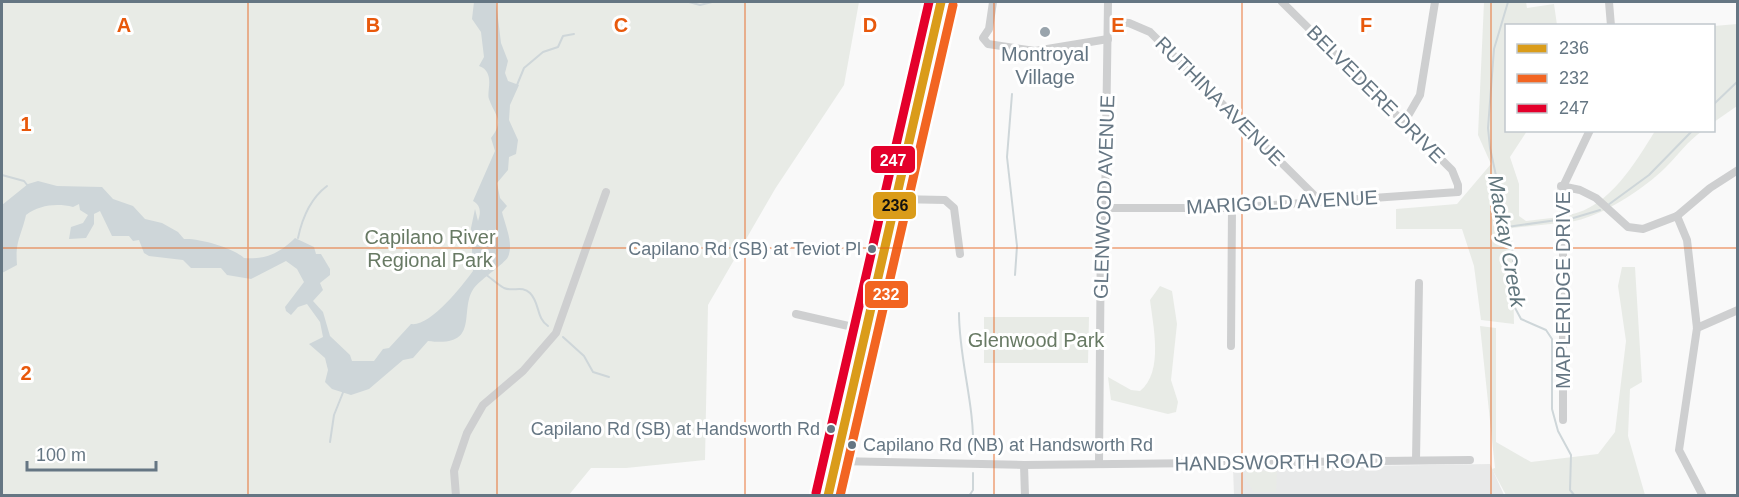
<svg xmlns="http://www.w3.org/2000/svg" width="1739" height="497" font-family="Arial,sans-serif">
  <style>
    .built { fill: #e8e9e9 }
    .green { fill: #e8ebe6 }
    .water { fill: #ced6d9 }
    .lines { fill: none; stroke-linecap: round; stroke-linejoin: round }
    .stream { stroke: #ced6d9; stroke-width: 2 }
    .minor { stroke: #cecfd0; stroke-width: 8 }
    .secondary { stroke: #e1e2e2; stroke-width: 10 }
    .bus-1-casing { stroke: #fff; stroke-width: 14 }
    .bus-2-casing { stroke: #fff; stroke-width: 14 }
    .bus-3-casing { stroke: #fff; stroke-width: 14 }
    .bus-1 { stroke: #da9c1a; stroke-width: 9 }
    .bus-2 { stroke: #f26522; stroke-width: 9 }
    .bus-3 { stroke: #e4002b; stroke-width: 9 }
    .grid { fill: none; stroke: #e8590c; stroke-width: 1.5; stroke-opacity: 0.55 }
    .poi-dot { fill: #99a4ac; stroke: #fff; stroke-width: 2 }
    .bus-dot { fill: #657683; stroke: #fff; stroke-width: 2 }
    .labels { text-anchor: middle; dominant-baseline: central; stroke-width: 6; stroke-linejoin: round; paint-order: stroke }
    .bus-label { font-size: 18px; fill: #657683; stroke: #fff; text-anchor: end }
    .poi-label { font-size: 20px; fill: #657683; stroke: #fff }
    .street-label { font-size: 20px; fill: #657683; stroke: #fff }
    .park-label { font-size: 20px; fill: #687a64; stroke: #fff }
    .water-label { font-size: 21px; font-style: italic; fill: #60757c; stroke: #fff }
    .grid-label { font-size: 20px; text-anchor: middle; font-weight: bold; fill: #e8590c; stroke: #fff; stroke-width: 6; stroke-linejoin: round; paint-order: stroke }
    .line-badge { stroke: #fff; stroke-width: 2 }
    .badge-label { font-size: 16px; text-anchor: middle; font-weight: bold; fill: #fff }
    .pale-badge-label { font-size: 16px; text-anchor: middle; font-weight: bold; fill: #111 }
  </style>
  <rect width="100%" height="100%" fill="#f9f9f9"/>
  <polygon class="built" points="1490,464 1504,495 1234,495 1233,468"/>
  <g class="green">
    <polygon points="2,2 859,2 844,85 775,189 708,305 705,460 626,468 591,468 568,496 2,495"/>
    <polygon points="1484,2 1526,2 1527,8 1554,4 1557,25 1506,26 1506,130 1527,131 1510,157 1519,184 1519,216 1526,221 1560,217 1560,223 1512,228 1514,324 1481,320 1474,266 1462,229 1396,229 1396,209 1457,204 1491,164 1478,135"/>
    <polygon points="1737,24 1737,106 1714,122 1714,26"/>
    <path d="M1655,131H1702C1688,141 1678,155 1666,167C1644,189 1600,218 1569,222V215C1610,207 1635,163 1655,131Z"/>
    <polygon points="1622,267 1635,267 1642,382 1630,389 1628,436 1645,495 1506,495 1492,469 1495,468 1480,326 1496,328 1496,442 1531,462 1598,454 1615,432 1626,341 1618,286"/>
    <path d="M1160,286L1172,291L1177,324L1171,380L1178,402L1176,412L1168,414L1111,400L1108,377L1131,390L1140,391C1164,372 1153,326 1150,300Z"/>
    <polygon points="984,317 1089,317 1088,363 984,363"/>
    <polygon points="1246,471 1277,471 1276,492 1254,492 1246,480"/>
  </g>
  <path class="water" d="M474,2H496L501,43L508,61L505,73L508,81L519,85L510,105L509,120L518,140L516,154L509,157L508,170L497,183L500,198L507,206L502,212C505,225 514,243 508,257C504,264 482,278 474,288C458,310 482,348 428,341L413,358L403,360L369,389L351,395L332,389L325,382L328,370L325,358L309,344L323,337L320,322L307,304L298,307L291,315L286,311L285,307L304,282L297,269L286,261L251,279L227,275L221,268H191L183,260L149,256L144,253L139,240L133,241L129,236H112L100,211L94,214V224L86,238L69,239L71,227L83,223L88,215L80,210L79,204L73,207C57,203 39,205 26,215C21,237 15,241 17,265L2,273V205L28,184L38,181L57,186L102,187L113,199L133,206L145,219L162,223L178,232L184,239C199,238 234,248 244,258C265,260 280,253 295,238L314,247L316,254H321L330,269V275L320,283L323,290L313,301L323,312L330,336L350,355L352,361H374L383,349L389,348L411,324C430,327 462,286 473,271L471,228L475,209L478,221C481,213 481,205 473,201L495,151L491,138C505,120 495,116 489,99C486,92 496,72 479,66L484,57L481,32L472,19Z"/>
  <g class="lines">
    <g class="stream">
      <polyline points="678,2 683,2"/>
      <polyline points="689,2 700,5 712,2"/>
      <polyline points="715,2 729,2"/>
      <polyline points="1508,2 1494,49 1488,128 1490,148 1513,254 1514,306 1521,319 1546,330 1552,339 1552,409 1558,431 1571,455 1570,490 1575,496"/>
      <polyline points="517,85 524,68 543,52 558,47 563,36 574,34"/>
      <polyline points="1012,94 1007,157 1017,246 1015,275"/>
      <polyline points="1714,104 1738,81"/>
      <polyline points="2,175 24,181 28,186"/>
      <polyline points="1608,205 1649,175 1693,130"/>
      <polyline points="1570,219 1600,210"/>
      <polyline points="1507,227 1557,220"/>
      <path d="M298,238C302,219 311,198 327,186"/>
      <path d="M485,274C491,278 497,284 504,288C513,292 522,285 530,293C540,303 536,318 548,326"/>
      <path d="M959,313C959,360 975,405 973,452"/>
      <polyline points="563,337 584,356 593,372 609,377"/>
      <polyline points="330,442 334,415 344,390"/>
      <polyline points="969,496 973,490 973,473"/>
    </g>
    <g class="minor">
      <polyline points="993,2 989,29 983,38 988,44 1035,51 1108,39"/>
      <polyline points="1609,2 1611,26"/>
      <polyline points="1108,21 1129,23 1150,32 1321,202"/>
      <polyline points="1405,121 1420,95 1435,2"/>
      <polyline points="1561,186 1580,190 1596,198 1628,227 1643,229 1677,216 1710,188 1738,170"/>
      <polyline points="896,199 945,200 954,208 960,254"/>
      <polyline points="1105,208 1232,208 1458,192 1458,185 1452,170 1282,2"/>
      <polyline points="1677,216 1687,240 1697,328 1679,450 1703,496"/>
      <polyline points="796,314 866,330"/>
      <polyline points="1697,328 1738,310"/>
      <polyline points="1231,346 1232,208"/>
      <polyline points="1563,420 1563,203 1560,193 1590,130"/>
      <polyline points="1416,460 1419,283"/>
      <polyline points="836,461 1024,465 1470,460"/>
      <polyline points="1099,464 1101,225 1105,208 1108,2"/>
      <polyline points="1024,465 1025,496"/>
      <polyline points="456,496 454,471 467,433 483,405 523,371 556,333 606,192"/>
    </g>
    <polyline class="secondary" points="828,496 941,2"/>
    <defs>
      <polyline id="bus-1" points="828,496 941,2"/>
      <polyline id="bus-2" points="840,496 953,5"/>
      <polyline id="bus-3" points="816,493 929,2"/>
    </defs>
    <use href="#bus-1" class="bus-1-casing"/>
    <use href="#bus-2" class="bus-2-casing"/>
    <use href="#bus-3" class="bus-3-casing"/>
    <use href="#bus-1" class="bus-1"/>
    <use href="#bus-2" class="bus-2"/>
    <use href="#bus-3" class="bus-3"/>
  </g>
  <path class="grid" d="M248,2V496M497,2V496M745,2V496M994,2V496M1242,2V496M1491,2V496M2,248H1738"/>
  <circle class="poi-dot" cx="1045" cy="32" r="6"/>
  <g class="bus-dot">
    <circle cx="872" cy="249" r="5"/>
    <circle cx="831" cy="429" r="5"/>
    <circle cx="852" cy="445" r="5"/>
  </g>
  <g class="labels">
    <g class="bus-label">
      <text x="861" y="249">Capilano Rd (SB) at Teviot Pl</text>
      <text x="820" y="429">Capilano Rd (SB) at Handsworth Rd</text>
      <text x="863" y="445" text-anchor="start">Capilano Rd (NB) at Handsworth Rd</text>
    </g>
    <g class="poi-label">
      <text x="1045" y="54">Montroyal<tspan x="1045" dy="23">Village</tspan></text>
    </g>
    <g class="street-label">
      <text transform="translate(1376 94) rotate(45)">BELVEDERE DRIVE</text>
      <text transform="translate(1220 101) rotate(45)">RUTHINA AVENUE</text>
      <text transform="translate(1104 197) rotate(-88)">GLENWOOD AVENUE</text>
      <text transform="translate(1282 202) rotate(-3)">MARIGOLD AVENUE</text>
      <text transform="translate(1563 290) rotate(-90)">MAPLERIDGE DRIVE</text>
      <text transform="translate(1279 462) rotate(-1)">HANDSWORTH ROAD</text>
    </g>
    <g class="park-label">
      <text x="430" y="237">Capilano River<tspan x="430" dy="23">Regional Park</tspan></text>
      <text x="1036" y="340">Glenwood Park</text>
    </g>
    <g class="water-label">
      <text transform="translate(1507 241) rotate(80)">Mackay Creek</text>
    </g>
  </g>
  <g class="grid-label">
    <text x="124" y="32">A</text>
    <text x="373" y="32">B</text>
    <text x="621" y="32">C</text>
    <text x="870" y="32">D</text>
    <text x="1118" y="32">E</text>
    <text x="1366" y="32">F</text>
    <text x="26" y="131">1</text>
    <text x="26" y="380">2</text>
  </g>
  <g class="line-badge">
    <rect x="870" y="145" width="46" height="29" rx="6" fill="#e4002b"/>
    <rect x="872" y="191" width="45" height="29" rx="6" fill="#da9c1a"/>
    <rect x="864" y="280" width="45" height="29" rx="6" fill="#f26522"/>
  </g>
  <g class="badge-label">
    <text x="893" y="166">247</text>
    <text x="886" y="300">232</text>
  </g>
  <g class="pale-badge-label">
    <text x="895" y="211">236</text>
  </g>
  <rect width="1739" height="497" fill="none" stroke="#657683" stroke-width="6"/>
  <rect x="1505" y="24" width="210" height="108" fill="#ffffff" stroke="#c1c8cd" stroke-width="1.5"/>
  <rect x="1517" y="44" width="30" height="9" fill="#da9c1a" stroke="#c1c8cd" stroke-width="1.5"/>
  <text x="1559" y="54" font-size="18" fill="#657683">236</text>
  <rect x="1517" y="74" width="30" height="9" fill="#f26522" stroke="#c1c8cd" stroke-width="1.5"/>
  <text x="1559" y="84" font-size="18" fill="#657683">232</text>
  <rect x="1517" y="104" width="30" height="9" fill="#e4002b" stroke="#c1c8cd" stroke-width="1.5"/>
  <text x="1559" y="114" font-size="18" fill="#657683">247</text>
  <path d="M27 461v9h129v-9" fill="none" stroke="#657683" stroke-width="3"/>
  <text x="36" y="461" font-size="18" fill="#657683" stroke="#ffffff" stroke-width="4.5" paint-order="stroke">100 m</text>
</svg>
